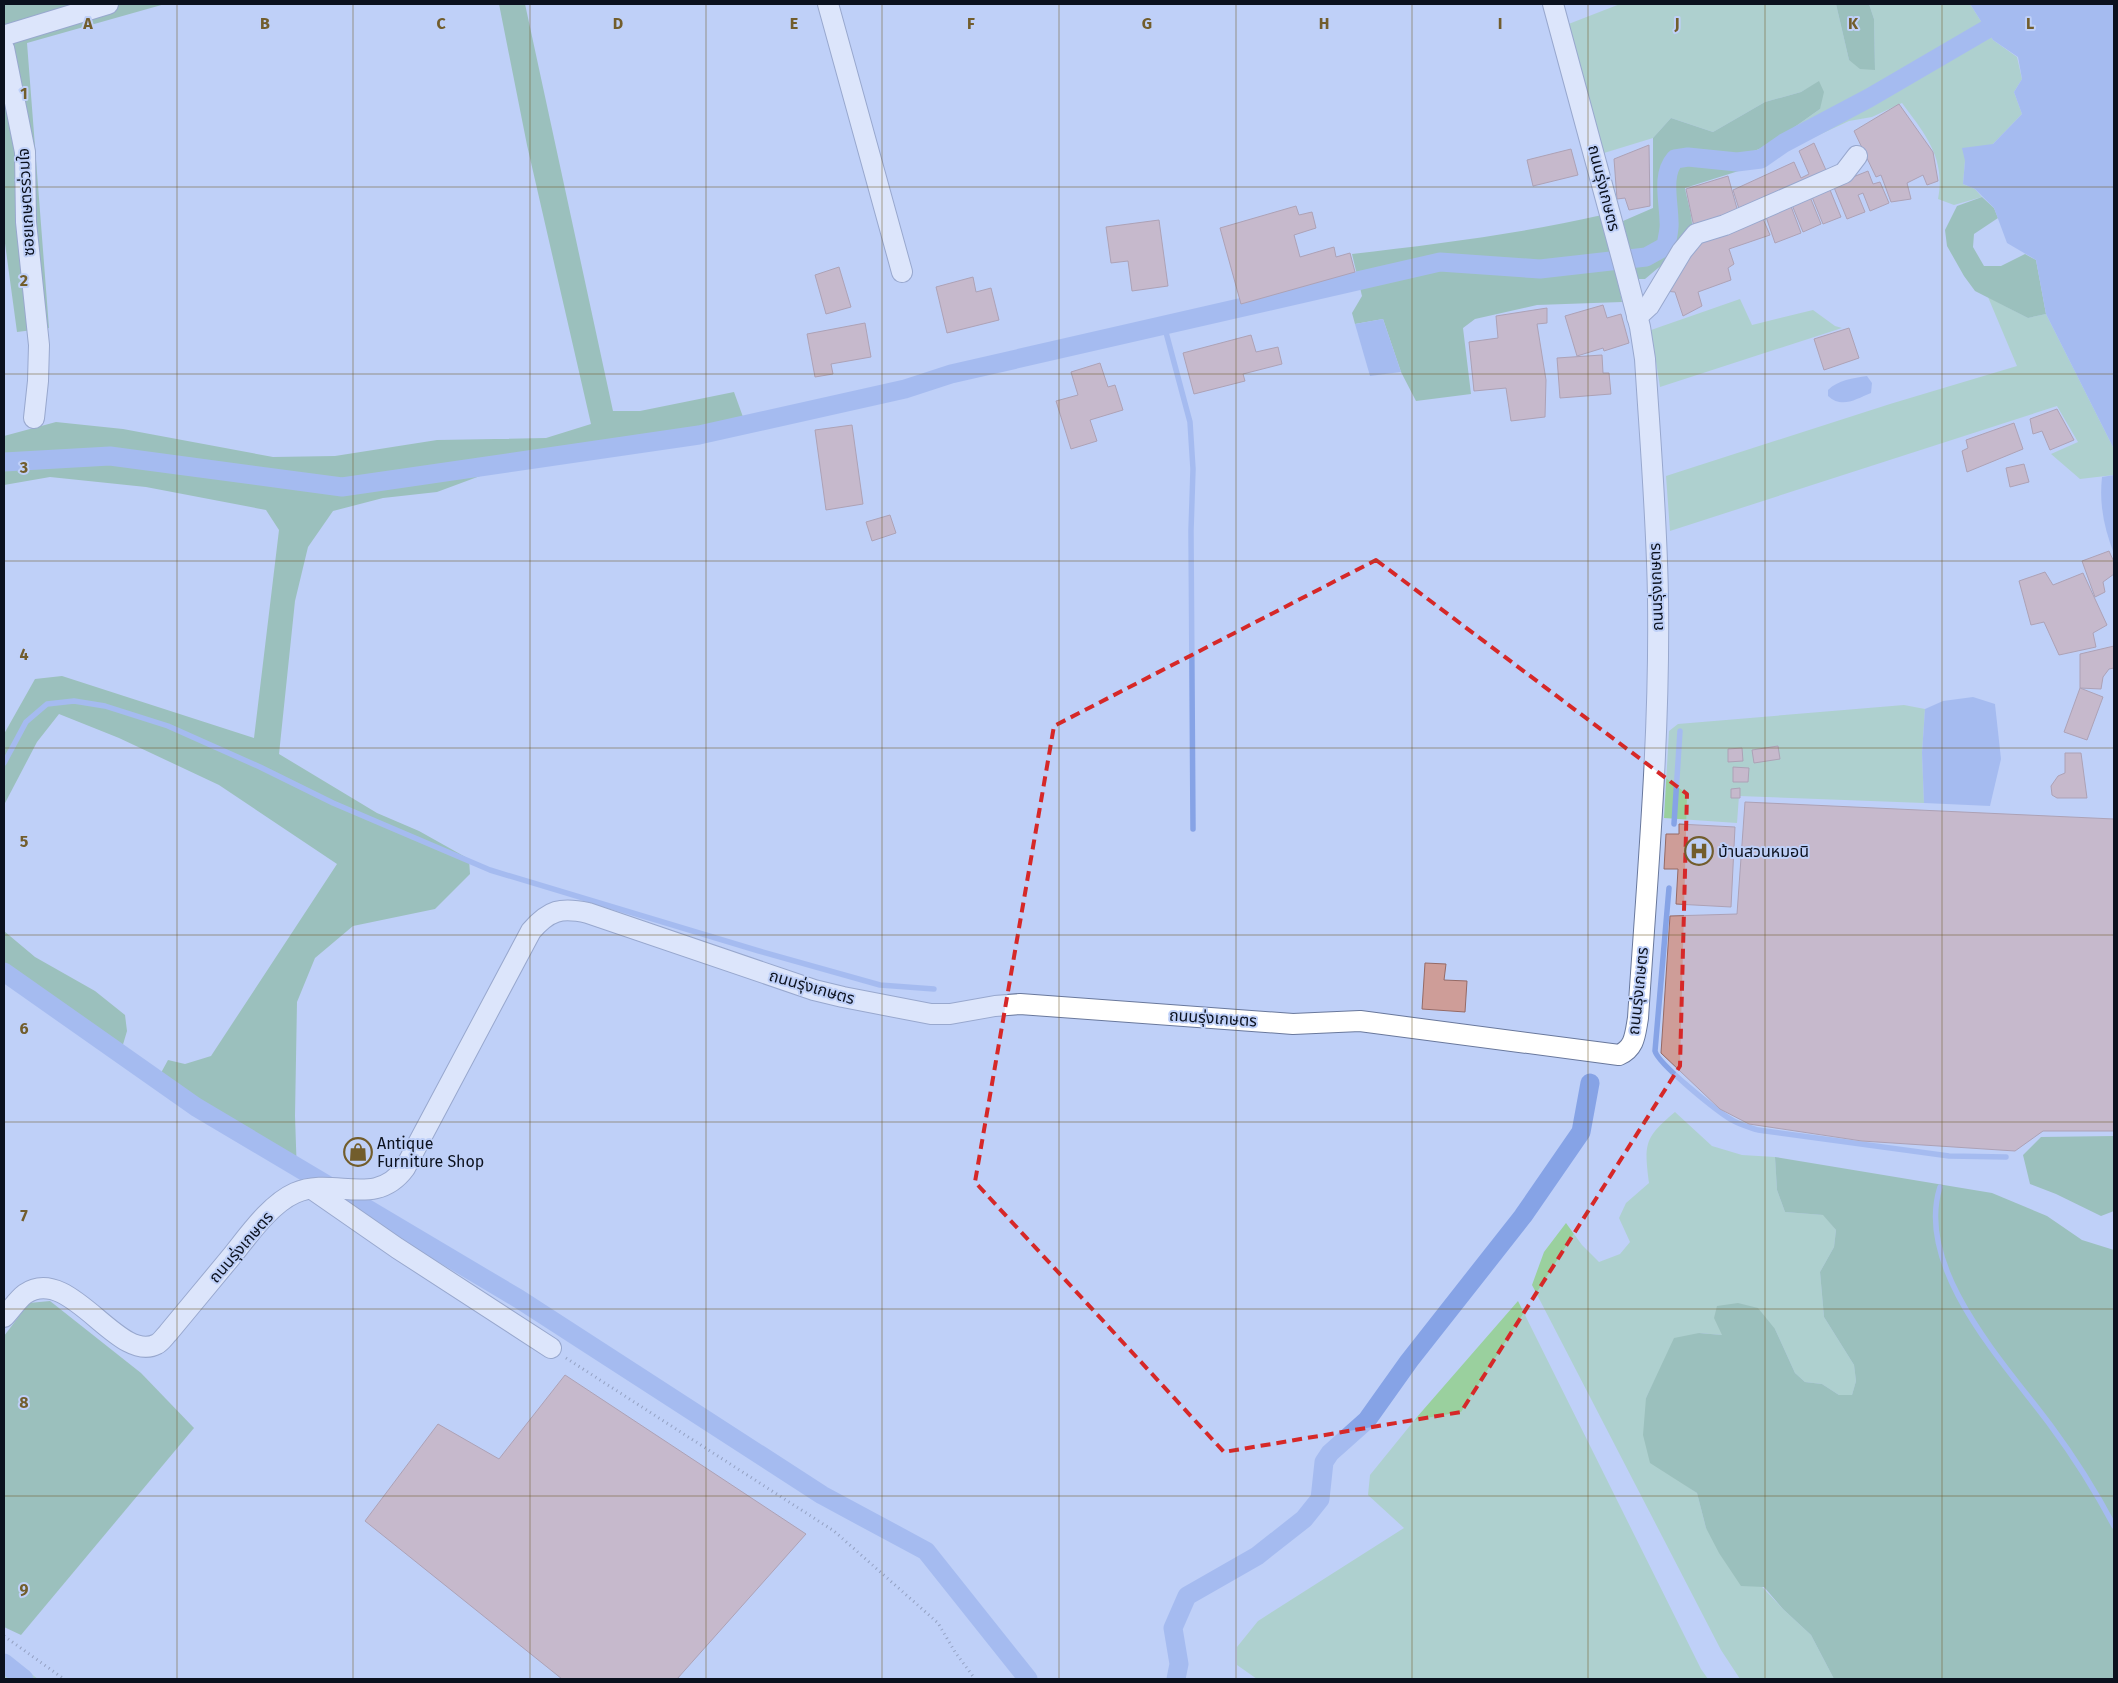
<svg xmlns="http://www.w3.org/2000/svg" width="2118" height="1683" font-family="'Fira Sans','Noto Sans Thai',sans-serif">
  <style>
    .green { fill: #9ad09e }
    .forest { fill: #70ad75 }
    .water { fill: #86a3e6 }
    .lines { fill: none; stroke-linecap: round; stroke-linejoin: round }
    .stream { stroke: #86a3e6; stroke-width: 5.5 }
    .canal { stroke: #86a3e6; stroke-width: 19 }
    .building { fill: #ce9d98; stroke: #966a65 }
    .minor-casing { stroke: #69789c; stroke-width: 22 }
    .path { stroke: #5f6a84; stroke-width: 3; stroke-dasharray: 1 4; stroke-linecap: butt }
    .minor { stroke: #fff; stroke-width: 20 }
    .marked { fill: none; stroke: #d62828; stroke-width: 4; stroke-dasharray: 10 6; stroke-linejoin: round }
    .grid { fill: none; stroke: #725d2c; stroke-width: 1; stroke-opacity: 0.55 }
    .labels { text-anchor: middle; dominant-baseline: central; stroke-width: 4; stroke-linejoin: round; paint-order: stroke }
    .street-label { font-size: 16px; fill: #0b111e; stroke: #bfd0f8 }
    .poi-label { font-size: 16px; fill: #0b111e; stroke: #bfd0f8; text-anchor: start }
    .grid-label { font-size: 16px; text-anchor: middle; font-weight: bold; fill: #725d2c; stroke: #bfd0f8; stroke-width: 4; stroke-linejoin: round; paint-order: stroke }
  </style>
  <rect width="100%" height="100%" fill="#bfd0f8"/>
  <g class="green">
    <path d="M1620,4H1836L1849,60L1875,70L1874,19L1869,4H1970L1993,40L2017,57L2022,79L2014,92L2022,114L1993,144L1965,161L1963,184L1975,189L1982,197L1954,205L1938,199C1946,158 1925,134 1902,103L1872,117L1849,121L1748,168L1739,158L1769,145L1820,109L1819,82L1801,92L1765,102L1713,132L1671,118L1653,138L1604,153L1566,25Z"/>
    <polygon points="1988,297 2028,318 2046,314 2114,449 2114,475 2080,479 2051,454 2078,442 2057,406 1670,531 1666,476 1890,404 2017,366"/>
    <polygon points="1740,299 1752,325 1813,310 1835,326 1842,328 1660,387 1651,330"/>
    <polygon points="1904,705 1925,709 1922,753 1924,803 1739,796 1737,823 1664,818 1669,731 1678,724"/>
    <path d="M1675,1112L1712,1146L1742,1155L1775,1157L1777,1190L1785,1212L1824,1215L1836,1230L1834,1247L1820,1272L1824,1317L1854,1365L1856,1381L1852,1395H1839L1822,1384L1805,1382L1795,1373L1775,1329L1722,1335L1699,1333L1660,1370L1646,1398L1677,1479L1697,1493L1706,1528L1783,1609L1811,1635L1834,1679H1740L1721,1650L1532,1285L1544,1252L1566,1223L1582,1245L1599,1262L1620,1254L1630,1242L1619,1218L1626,1203L1649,1183C1644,1144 1644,1138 1675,1112Z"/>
    <polygon points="1518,1301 1701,1669 1708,1679 1257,1679 1237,1665 1237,1647 1258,1621 1404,1528 1368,1495 1370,1475 1417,1417"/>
    <polygon points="4,1653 38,1679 4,1679"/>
  </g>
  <g class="forest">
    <polygon points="4,4 165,4 27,43 49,328 17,332 4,236"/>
    <polygon points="499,4 525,4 613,411 640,411 734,392 743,417 507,466 437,492 383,498 333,511 308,547 295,601 279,754 377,813 419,831 469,859 470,874 435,909 353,926 315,958 297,1002 295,1116 297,1175 156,1082 168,1060 185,1064 211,1056 337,864 219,785 119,738 59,714 37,742 4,805 4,734 35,679 62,676 254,738 279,530 266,510 146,487 50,477 4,485 4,436 56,422 123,429 273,457 335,456 437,440 546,438 591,424 527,145"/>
    <polygon points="1836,4 1869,4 1874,19 1875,70 1860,69 1849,60"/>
    <path d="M1819,81L1824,92L1820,109L1769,145L1739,157L1748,168L1685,188C1687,199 1691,211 1692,223C1693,242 1659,267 1645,279H1635L1623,221L1653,208V138L1671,118L1713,132L1765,102L1801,92Z"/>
    <polygon points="1982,197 1994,208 1998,218 1974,234 1973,247 1984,266 2001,266 2025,254 2036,260 2046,314 2028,318 1975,291 1964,276 1947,246 1945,230 1957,206"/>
    <path d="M1602,215L1612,249L1622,302L1537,305L1475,319L1463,328L1471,394L1416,401L1401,372L1383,319L1355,324L1352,313L1362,296L1352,254C1436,244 1519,234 1602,215Z"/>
    <polygon points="4,931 35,957 95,991 125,1015 127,1031 119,1058 4,981"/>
    <polygon points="2114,1136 2114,1211 2101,1216 2056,1194 2030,1184 2023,1155 2041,1137"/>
    <polygon points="1775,1157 1992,1193 2047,1216 2082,1240 2114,1250 2114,1679 1834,1679 1811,1635 1783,1609 1764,1587 1741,1586 1719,1553 1706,1528 1697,1493 1650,1463 1643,1435 1646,1398 1674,1338 1699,1333 1722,1335 1714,1318 1717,1306 1738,1303 1758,1308 1775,1329 1795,1373 1805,1382 1822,1384 1839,1395 1852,1395 1856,1381 1854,1365 1824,1317 1820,1272 1834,1247 1836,1230 1823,1215 1785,1212 1777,1190"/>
    <polygon points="50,1301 141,1373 194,1428 21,1635 4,1627 4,1336 29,1303"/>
  </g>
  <g class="water">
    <polygon points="1970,4 2114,4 2114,449 2046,314 2036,260 2007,243 1994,208 1975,189 1963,184 1965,161 1962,148 1993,144 2022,114 2014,92 2022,79 2018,57 1993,40"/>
    <polygon points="1383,319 1401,372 1370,376 1355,324"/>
    <path d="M1867,376L1872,383L1871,393C1856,399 1842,409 1828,396V390C1838,380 1853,378 1867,376Z"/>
    <path d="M2114,475V554C2104,528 2099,504 2102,477Z"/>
    <polygon points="1973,697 1995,704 2001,759 1990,806 1924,803 1922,753 1925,709 1943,701"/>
  </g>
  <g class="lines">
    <g class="stream">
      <polyline points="1164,325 1190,422 1193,469 1191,531 1193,829"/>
      <polyline points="4,763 26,722 47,704 74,701 105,706 168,726 260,767 333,803 490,870 759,951 880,985 934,989"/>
      <polyline points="1674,824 1680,731"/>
      <path d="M1669,888L1655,1051C1658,1064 1718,1112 1732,1120C1740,1125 1749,1127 1758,1130L1949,1156L2006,1157"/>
      <path d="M1940,1187C1914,1269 2006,1365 2051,1426C2074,1457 2096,1492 2114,1526"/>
    </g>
    <g class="canal">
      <path d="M4,462L110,456L342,487L699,435L905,389L951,374L1440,262L1540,269L1646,257L1666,246C1667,238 1670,229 1669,222C1669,202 1661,175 1675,159L1688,157L1737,162L1761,159L1784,143L1869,98L2030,4"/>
      <polyline points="4,972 196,1107 519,1299 822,1495 926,1551 1028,1679"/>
      <polyline points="4,1663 24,1679"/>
      <polyline points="1176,1679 1179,1664 1173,1628 1187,1596 1257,1556 1304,1519 1320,1499 1324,1462 1330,1453 1367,1420 1409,1361 1523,1216 1581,1132 1590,1083"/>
    </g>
  </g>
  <g class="building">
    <polygon points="1899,104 1933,152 1938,181 1927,185 1923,175 1907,183 1911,199 1891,202 1881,175 1876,177 1854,131"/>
    <polygon points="1814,143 1829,177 1740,212 1733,190 1794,162 1801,178 1809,174 1799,151"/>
    <polygon points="1649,145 1650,206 1629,210 1625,198 1617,199 1614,159"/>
    <polygon points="1571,149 1578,175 1533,186 1527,160"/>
    <polygon points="1868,171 1873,184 1880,182 1889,203 1870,211 1863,193 1858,195 1865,212 1847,219 1833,185"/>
    <polygon points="1728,176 1739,216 1695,232 1686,189"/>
    <polygon points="1828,185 1841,217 1823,224 1810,192"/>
    <polygon points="1808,192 1821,224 1803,232 1790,200"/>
    <polygon points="1789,201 1801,233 1775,243 1764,211"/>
    <polygon points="1296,206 1299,215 1312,212 1316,228 1294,235 1300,257 1334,247 1336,257 1350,253 1355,272 1241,304 1220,228"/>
    <polygon points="1760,212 1770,235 1729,249 1734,264 1728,268 1731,280 1698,292 1702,306 1683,316 1675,292 1664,291 1697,236"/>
    <polygon points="1159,220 1168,286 1132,291 1128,261 1111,263 1106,227"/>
    <polygon points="839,267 851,307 826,314 815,275"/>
    <polygon points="973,277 976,292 991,288 999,320 947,333 936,287"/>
    <polygon points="1603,305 1607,318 1621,314 1629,343 1604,351 1603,348 1577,356 1565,316"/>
    <polygon points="1547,308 1547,323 1537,324 1546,380 1545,417 1511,421 1506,388 1474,391 1469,342 1498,338 1496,316"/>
    <polygon points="865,323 871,357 831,364 833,374 815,377 807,334"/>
    <polygon points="1849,328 1859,358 1824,370 1814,339"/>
    <polygon points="1251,335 1256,352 1278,347 1282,364 1243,374 1245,381 1194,394 1183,353"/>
    <polygon points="1602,355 1603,373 1609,373 1611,394 1560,398 1557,358"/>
    <polygon points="1100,363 1108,387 1115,385 1123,410 1090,420 1097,441 1071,449 1056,401 1078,395 1071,372"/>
    <polygon points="2057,409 2074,440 2050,450 2042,431 2033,434 2030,419"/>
    <polygon points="2014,423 2023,449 1967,472 1962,451 1968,448 1966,440"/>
    <polygon points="852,425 863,504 826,510 815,430"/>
    <polygon points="2024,464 2029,482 2010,487 2006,468"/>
    <polygon points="890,515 896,533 872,541 866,522"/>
    <polygon points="2109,551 2114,562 2114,574 2103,582 2105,592 2095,597 2082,561"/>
    <polygon points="2045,572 2053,585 2083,573 2107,625 2093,633 2096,647 2059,655 2044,622 2031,625 2019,581"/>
    <polygon points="2114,646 2114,668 2109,669 2103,677 2101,689 2080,688 2080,654"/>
    <polygon points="2080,688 2103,697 2087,740 2064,732"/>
    <polygon points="1778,746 1780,759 1754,763 1752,750"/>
    <polygon points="1742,748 1743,761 1728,762 1728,749"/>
    <polygon points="2065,753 2081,753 2087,798 2057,798 2052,795 2051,786 2058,776 2065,773"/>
    <polygon points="1733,767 1749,768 1748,782 1733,782"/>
    <polygon points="1740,788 1740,798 1731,798 1731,789"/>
    <polygon points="1745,802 2114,819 2114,1131 2043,1131 2015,1151 1862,1141 1749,1124 1720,1109 1661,1053 1670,916 1737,914"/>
    <polygon points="1679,824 1735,827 1731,907 1676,904 1678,869 1664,869 1666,834 1679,834"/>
    <polygon points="1425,963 1446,964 1444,980 1467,981 1465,1012 1422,1009"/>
    <polygon points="565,1375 806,1534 677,1679 562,1679 365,1521 438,1424 499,1459"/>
  </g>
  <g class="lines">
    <defs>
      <g id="minor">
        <polyline points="828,4 902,272"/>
        <polyline points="4,37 6,35 108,4"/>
        <polyline points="4,48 25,152 26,222 39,345 38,381 34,418"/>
        <polyline points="1637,317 1649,306 1682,251 1696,234 1725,225 1844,173 1857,156"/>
        <polyline points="312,1189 397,1248 551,1348"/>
        <path d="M4,1317C11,1310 17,1300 25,1294C70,1263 118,1365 157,1344C161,1342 165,1336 168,1333C189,1308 210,1282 231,1257C248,1236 270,1204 295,1193C334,1176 375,1209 405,1168L531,931C549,910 561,907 588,913L814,990L843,997L931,1014H950L995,1006L1020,1004L1293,1024L1360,1021L1619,1055C1635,1048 1635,1035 1638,1018C1647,879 1660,740 1658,600C1657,520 1650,439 1645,359L1640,327L1627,277L1553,4"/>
      </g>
    </defs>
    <use href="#minor" class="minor-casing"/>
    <g class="path">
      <polyline points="566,1358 834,1531 938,1623 955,1652 975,1679"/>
      <polyline points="4,1636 64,1679"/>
    </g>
    <use href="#minor" class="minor"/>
  </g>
  <path d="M0 0H2118V1683H0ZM1376,560L1687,794L1680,1066L1461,1412L1224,1452L975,1182L1054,726Z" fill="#bfd0f8" fill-opacity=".55" fill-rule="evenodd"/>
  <path class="marked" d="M1376,560L1687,794L1680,1066L1461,1412L1224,1452L975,1182L1054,726Z"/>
  <path class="grid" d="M177,4V1679M353,4V1679M530,4V1679M706,4V1679M882,4V1679M1059,4V1679M1236,4V1679M1412,4V1679M1588,4V1679M1765,4V1679M1942,4V1679M4,187H2114M4,374H2114M4,561H2114M4,748H2114M4,935H2114M4,1122H2114M4,1309H2114M4,1496H2114"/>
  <defs>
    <symbol id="hospital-ring" viewBox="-11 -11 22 22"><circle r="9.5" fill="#bfd0f8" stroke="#725d2c" stroke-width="1.5"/><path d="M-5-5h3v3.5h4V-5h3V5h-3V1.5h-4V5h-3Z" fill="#725d2c"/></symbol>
    <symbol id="shop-ring" viewBox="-11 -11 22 22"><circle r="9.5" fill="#bfd0f8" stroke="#725d2c" stroke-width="1.5"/><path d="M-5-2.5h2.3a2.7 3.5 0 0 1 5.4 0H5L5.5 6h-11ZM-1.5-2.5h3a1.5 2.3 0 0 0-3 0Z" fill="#725d2c"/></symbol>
  </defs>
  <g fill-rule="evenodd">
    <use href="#hospital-ring" x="1683" y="835" width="32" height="32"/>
    <use href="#shop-ring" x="342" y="1136" width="32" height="32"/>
  </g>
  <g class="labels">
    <g class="street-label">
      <text transform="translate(1604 188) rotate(76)">ถนนรุ่งเกษตร</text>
      <text transform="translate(26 202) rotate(-93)">ซอยเกษตรร่วมใจ</text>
      <text transform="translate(1656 587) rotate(-92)">ถนนรุ่งเกษตร</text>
      <text transform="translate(812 987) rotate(16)">ถนนรุ่งเกษตร</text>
      <text transform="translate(1638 991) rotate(-84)">ถนนรุ่งเกษตร</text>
      <text transform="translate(1213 1018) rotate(4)">ถนนรุ่งเกษตร</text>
      <text transform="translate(241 1247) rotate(-49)">ถนนรุ่งเกษตร</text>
    </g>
    <g class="poi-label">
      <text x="1718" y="851">บ้านสวนหมอนิ</text>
      <text x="377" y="1143">Antique<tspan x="377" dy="18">Furniture Shop</tspan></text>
    </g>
  </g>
  <g class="grid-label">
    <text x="88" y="29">A</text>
    <text x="265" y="29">B</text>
    <text x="441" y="29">C</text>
    <text x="618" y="29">D</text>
    <text x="794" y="29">E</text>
    <text x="971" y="29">F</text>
    <text x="1147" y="29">G</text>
    <text x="1324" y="29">H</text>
    <text x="1500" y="29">I</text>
    <text x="1677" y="29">J</text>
    <text x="1853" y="29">K</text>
    <text x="2030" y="29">L</text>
    <text x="24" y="99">1</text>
    <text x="24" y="286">2</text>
    <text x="24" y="473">3</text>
    <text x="24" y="660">4</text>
    <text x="24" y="847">5</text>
    <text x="24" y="1034">6</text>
    <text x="24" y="1221">7</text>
    <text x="24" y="1408">8</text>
    <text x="24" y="1595">9</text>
  </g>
  <rect width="2118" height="1683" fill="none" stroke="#0b111e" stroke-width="10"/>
</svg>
